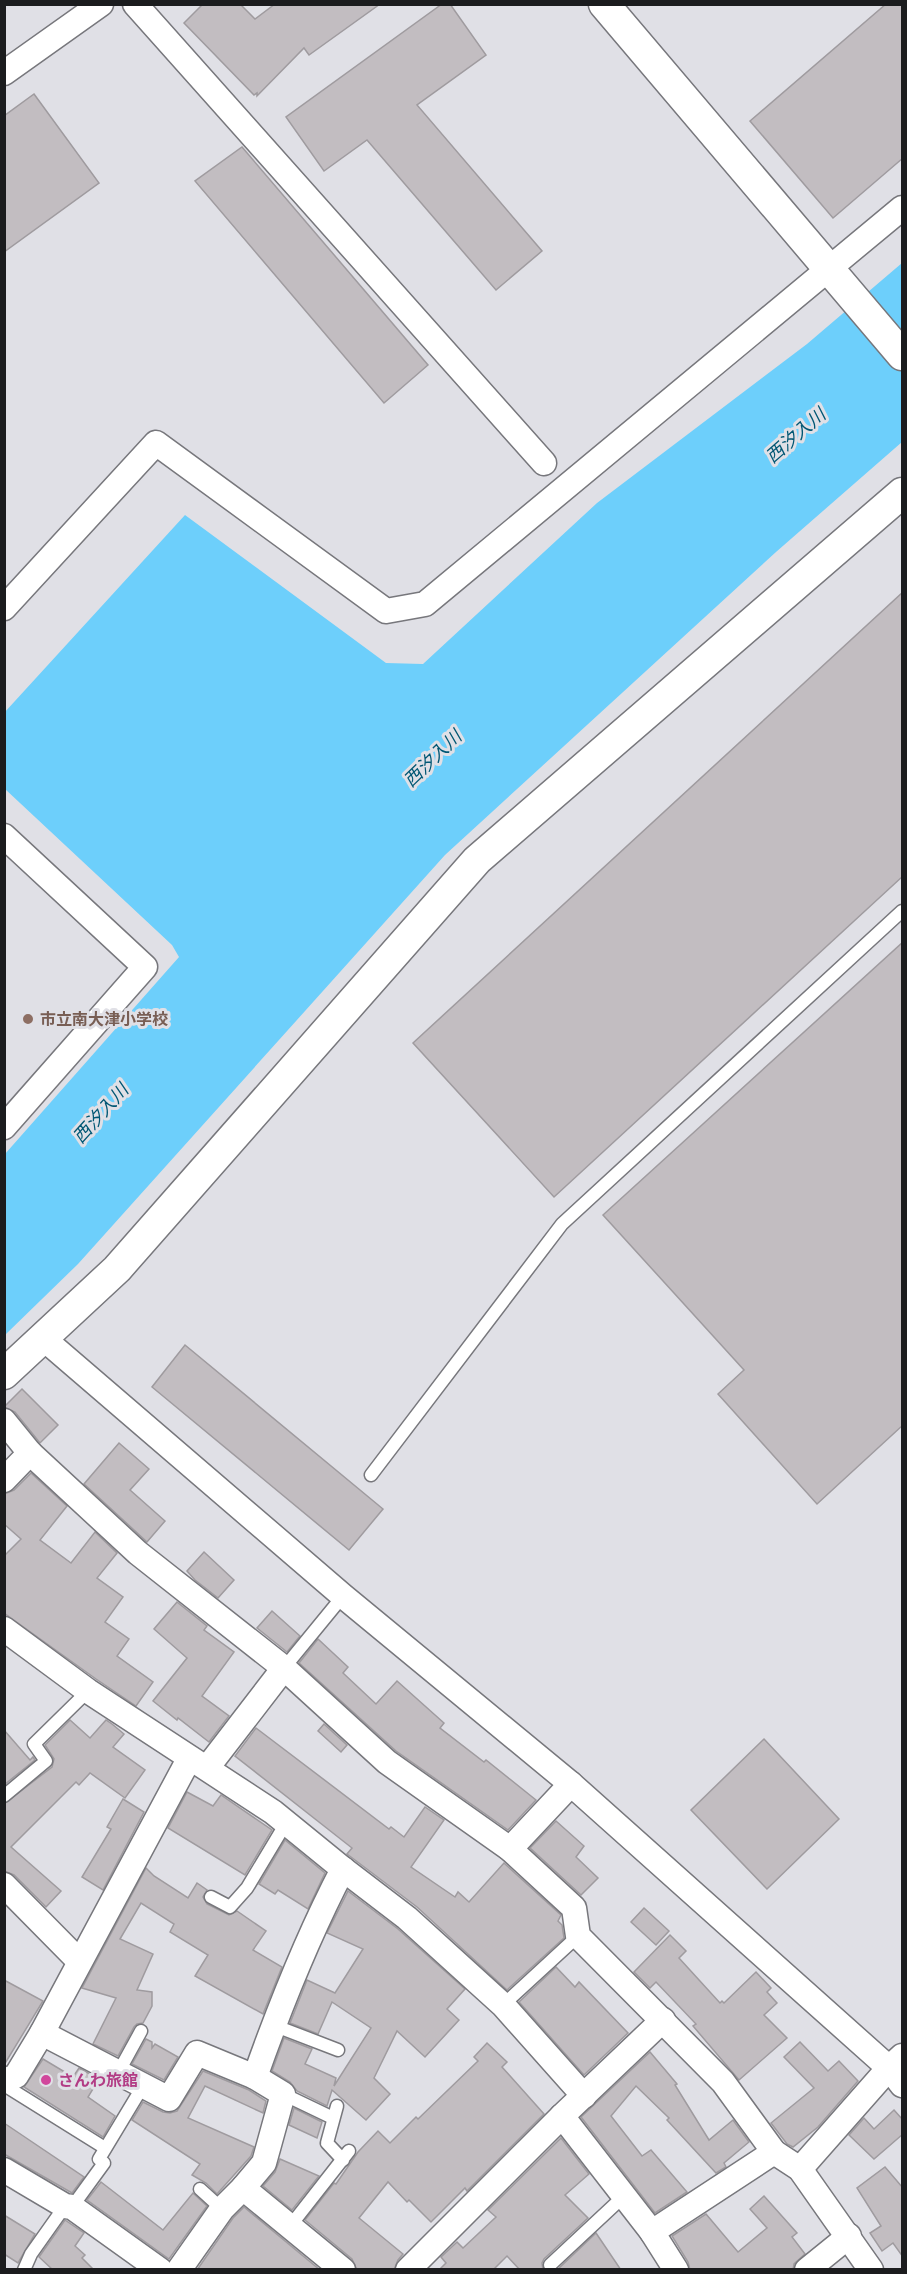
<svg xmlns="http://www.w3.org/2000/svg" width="907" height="2274" font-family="'Open Sans','Noto Sans JP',sans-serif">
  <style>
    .water { fill: #6dcffb }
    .building { fill: #c2bdc1; stroke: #9f9b9f; stroke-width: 1.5 }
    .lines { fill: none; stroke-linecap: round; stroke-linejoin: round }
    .service-casing { stroke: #77777c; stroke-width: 15 }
    .minor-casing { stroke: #77777c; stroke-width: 27 }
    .tertiary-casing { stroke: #77777c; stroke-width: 33 }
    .service { stroke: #fff; stroke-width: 12 }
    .minor { stroke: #fff; stroke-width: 24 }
    .tertiary { stroke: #fff; stroke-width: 30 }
    .education-dot { fill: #8d6e63; stroke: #e0e0e6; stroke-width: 2 }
    .hotel-dot { fill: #d1479c; stroke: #e0e0e6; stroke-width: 2 }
    .labels { text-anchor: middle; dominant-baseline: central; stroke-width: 6; stroke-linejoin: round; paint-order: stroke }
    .education-label { font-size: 16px; font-weight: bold; fill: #785e54; stroke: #e0e0e6; text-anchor: start }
    .hotel-label { font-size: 16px; font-weight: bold; fill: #b23c85; stroke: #e0e0e6; text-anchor: start }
    .water-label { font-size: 18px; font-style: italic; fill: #015774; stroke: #e0e0e6 }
  </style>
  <rect width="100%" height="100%" fill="#e0e0e6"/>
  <polygon class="water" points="902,263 902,442 776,552 445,855 78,1264 5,1335 5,1154 179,957 172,945 5,789 4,713 185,515 386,663 423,664 597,503 807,344"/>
  <g class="building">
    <polygon points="203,4 240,4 255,19 275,4 380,4 309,55 304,48 257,96 257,93 254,95 184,23"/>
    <polygon points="442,4 450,4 486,55 417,105 542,251 496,290 367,140 324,171 286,117"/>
    <polygon points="886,4 903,4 903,158 833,218 750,121"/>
    <polygon points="34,94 99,183 4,252 4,116"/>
    <polygon points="242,147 428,365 384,403 195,181"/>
    <polygon points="903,592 903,876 554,1197 413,1043"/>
    <polygon points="903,942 903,1425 817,1504 718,1394 744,1370 603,1215"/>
    <polygon points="185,1345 383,1509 349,1550 152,1387"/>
    <polygon points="22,1389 58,1425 40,1443 15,1412 4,1407"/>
    <polygon points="119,1443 149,1469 130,1490 165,1521 147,1542 84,1484"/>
    <polygon points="31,1473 67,1506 40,1540 71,1563 95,1532 117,1553 97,1578 123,1597 105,1622 129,1639 117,1656 153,1682 136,1706 96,1679 4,1613 4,1556 21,1539 4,1524 4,1494 14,1490"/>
    <polygon points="204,1552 234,1580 218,1598 195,1580 187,1571"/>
    <polygon points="177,1602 207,1626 204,1630 234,1652 202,1696 229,1716 209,1742 178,1718 177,1720 153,1701 187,1658 154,1629"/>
    <polygon points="272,1611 300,1636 287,1652 257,1628"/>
    <polygon points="318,1639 348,1667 343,1673 376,1704 397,1681 444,1723 440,1728 484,1762 486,1760 536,1800 508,1830 396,1751 299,1663"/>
    <polygon points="70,1720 90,1738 106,1720 112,1724 124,1734 113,1747 145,1770 125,1798 90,1773 79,1785 76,1782 11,1847 61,1891 46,1907 14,1875 4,1871 4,1804 52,1767 54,1759 45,1745"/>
    <polygon points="324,1724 347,1745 341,1752 318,1731"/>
    <polygon points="256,1728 389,1829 391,1827 404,1837 425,1807 444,1820 411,1867 455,1897 458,1892 469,1902 504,1863 561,1915 558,1921 562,1925 564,1938 507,1990 417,1907 347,1854 352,1848 235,1756"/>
    <polygon points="4,1730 30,1760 33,1757 35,1760 4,1785"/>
    <polygon points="764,1739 839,1819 767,1889 691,1810"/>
    <polygon points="187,1792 213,1806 221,1795 272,1830 245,1875 168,1828"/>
    <polygon points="123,1799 144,1812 103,1890 82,1877 111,1829 107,1827"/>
    <polygon points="556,1821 584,1846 576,1857 598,1878 581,1895 530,1848"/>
    <polygon points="285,1840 325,1873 308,1909 278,1890 275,1894 259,1884"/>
    <polygon points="146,1868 154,1876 188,1898 197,1883 207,1890 203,1897 207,1904 229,1915 237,1911 266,1931 253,1950 282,1967 263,2014 195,1976 208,1955 170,1932 174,1924 141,1903 120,1939 153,1954 137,1990 152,1992 152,2006 143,2023 137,2024 134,2027 118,2056 93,2044 116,1998 82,1988"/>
    <polygon points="348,1891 398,1929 465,1989 447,2009 459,2020 425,2057 397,2031 374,2078 390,2094 366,2120 332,2090 327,2106 297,2091 290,2082 272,2071 284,2038 312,2049 305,2064 336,2078 334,2086 371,2028 332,2002 318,2034 290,2023 307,1980 335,1993 363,1949 327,1933"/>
    <polygon points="644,1908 669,1931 656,1945 631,1922"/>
    <polygon points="670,1935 686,1951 679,1958 720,2003 722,2001 724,2003 756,1972 771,1988 767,1992 777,2003 764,2015 787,2038 739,2080 693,2026 696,2024 656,1982 650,1988 634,1972"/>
    <polygon points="556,1967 575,1987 579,1982 628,2033 584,2075 519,2002"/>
    <polygon points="4,1980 43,2001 4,2065"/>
    <polygon points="146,2039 152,2042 152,2048 155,2044 178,2057 164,2080 132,2064"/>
    <polygon points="800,2042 828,2071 839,2061 858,2081 818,2127 793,2147 787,2144 771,2123 814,2088 784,2057"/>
    <polygon points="487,2043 507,2062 502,2067 544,2114 467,2191 465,2188 431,2222 409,2200 407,2202 388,2182 359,2218 403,2254 398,2260 394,2270 357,2270 352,2259 305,2220 334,2183 336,2184 358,2152 378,2131 390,2143 416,2117 418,2119 478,2061 474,2057"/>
    <polygon points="650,2052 677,2084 675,2085 709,2140 733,2120 749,2142 724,2163 726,2167 716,2173 667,2120 669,2118 636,2086 611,2116 642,2156 651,2150 687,2192 655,2213 581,2117"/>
    <polygon points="43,2059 73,2077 79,2068 99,2079 88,2097 115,2116 103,2137 24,2087"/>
    <polygon points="203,2071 249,2090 266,2101 263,2113 205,2086 188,2118 254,2147 251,2156 217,2194 206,2183 192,2175 200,2164 132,2120 143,2102 163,2112 170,2113 177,2111"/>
    <polygon points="294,2108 322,2122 317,2138 289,2125"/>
    <polygon points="894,2110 903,2120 903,2134 874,2159 849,2135 864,2118 874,2129"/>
    <polygon points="4,2123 84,2177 72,2193 4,2154"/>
    <polygon points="561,2138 589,2174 565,2195 588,2218 544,2259 542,2263 543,2270 520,2270 507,2256 493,2270 439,2270 446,2263 441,2257 457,2242 463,2248 496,2217 488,2210"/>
    <polygon points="280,2159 319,2176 292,2210 263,2186 275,2172"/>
    <polygon points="885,2167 903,2188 903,2257 893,2243 882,2251 870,2233 881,2226 857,2188"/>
    <polygon points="101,2182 163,2230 193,2193 207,2206 169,2259 87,2200"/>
    <polygon points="764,2196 797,2233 792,2237 805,2254 794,2264 793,2270 690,2270 688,2262 672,2236 706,2214 738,2252 767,2228 750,2209"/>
    <polygon points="244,2207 320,2270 197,2270 233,2218"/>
    <polygon points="4,2215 35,2234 18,2263 4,2254"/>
    <polygon points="65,2220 84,2233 75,2246 85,2255 82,2258 94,2270 53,2270 39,2257"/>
    <polygon points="596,2233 621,2270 557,2270"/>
  </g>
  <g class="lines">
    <defs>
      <g id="service">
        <polyline points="371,1475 562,1224 902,911"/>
        <polyline points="284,1668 343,1596"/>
        <polyline points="4,1796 46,1761 34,1744 88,1691"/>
        <polyline points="211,1897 230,1907 247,1888 286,1823"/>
        <polyline points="503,2005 578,1936"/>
        <polyline points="273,2025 338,2050"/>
        <polyline points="118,2073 141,2031"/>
        <polyline points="4,2085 105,2148"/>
        <polyline points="283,2094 333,2118"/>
        <polyline points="337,2106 327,2143 343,2160"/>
        <polyline points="200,2189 222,2209"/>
        <polyline points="72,2207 104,2163 99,2159 143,2086"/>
        <polyline points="291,2225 349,2151"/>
        <polyline points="550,2265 624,2196"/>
        <polyline points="24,2270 31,2254 65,2206"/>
      </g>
      <g id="minor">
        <polyline points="135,4 544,463"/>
        <polyline points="4,73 101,4"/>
        <polyline points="4,608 156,443 386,611 425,604 902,208"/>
        <polyline points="4,836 145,967 4,1127"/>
        <polyline points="44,1339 343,1596 571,1784 889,2068 902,2085"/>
        <polyline points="4,1421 30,1453 138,1553 284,1668 387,1762 510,1849 574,1908 578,1936 723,2082 774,2152 800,2169 871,2270"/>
        <polyline points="4,1480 30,1453"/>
        <polyline points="4,1629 88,1691 273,1812 343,1869 407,1918 503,2005 584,2096"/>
        <polyline points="207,1768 284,1668"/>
        <polyline points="510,1849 571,1784"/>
        <polyline points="4,1885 79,1961"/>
        <polyline points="42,2033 169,2099 197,2053 255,2077 283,2094 264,2163 243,2188 222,2209 179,2270"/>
        <path d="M255,2077C280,2006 308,1936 343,1869"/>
        <polyline points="4,2081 16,2076 42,2033 189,1759"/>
        <polyline points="562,2116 652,2232 676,2270"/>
        <polyline points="800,2169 889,2068 902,2056"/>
        <polyline points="4,2170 65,2206 72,2207 160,2270"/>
        <polyline points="243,2188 343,2270"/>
        <polyline points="652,2232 774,2152"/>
        <polyline points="408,2270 562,2116 663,2020"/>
        <polyline points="807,2270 849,2236"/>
      </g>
      <g id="tertiary">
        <polyline points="604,4 902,355"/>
        <polyline points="4,1374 117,1269 477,860 902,493"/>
      </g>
    </defs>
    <use href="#service" class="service-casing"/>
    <use href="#minor" class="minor-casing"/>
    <use href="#tertiary" class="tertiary-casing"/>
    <use href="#service" class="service"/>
    <use href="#minor" class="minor"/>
    <use href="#tertiary" class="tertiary"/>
  </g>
  <circle class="education-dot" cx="28" cy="1019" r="6"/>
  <circle class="hotel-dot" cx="46" cy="2080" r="6"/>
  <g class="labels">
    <g class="education-label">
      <text x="40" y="1019">市立南大津小学校</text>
    </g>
    <g class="hotel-label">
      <text x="58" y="2080">さんわ旅館</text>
    </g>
    <g class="water-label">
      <text transform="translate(795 435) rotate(-41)">西汐入川</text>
      <text transform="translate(432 758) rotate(-44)">西汐入川</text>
      <text transform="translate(100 1113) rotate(-48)">西汐入川</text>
    </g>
  </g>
  <rect width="907" height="2274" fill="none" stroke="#1b1c1e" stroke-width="12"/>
</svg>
